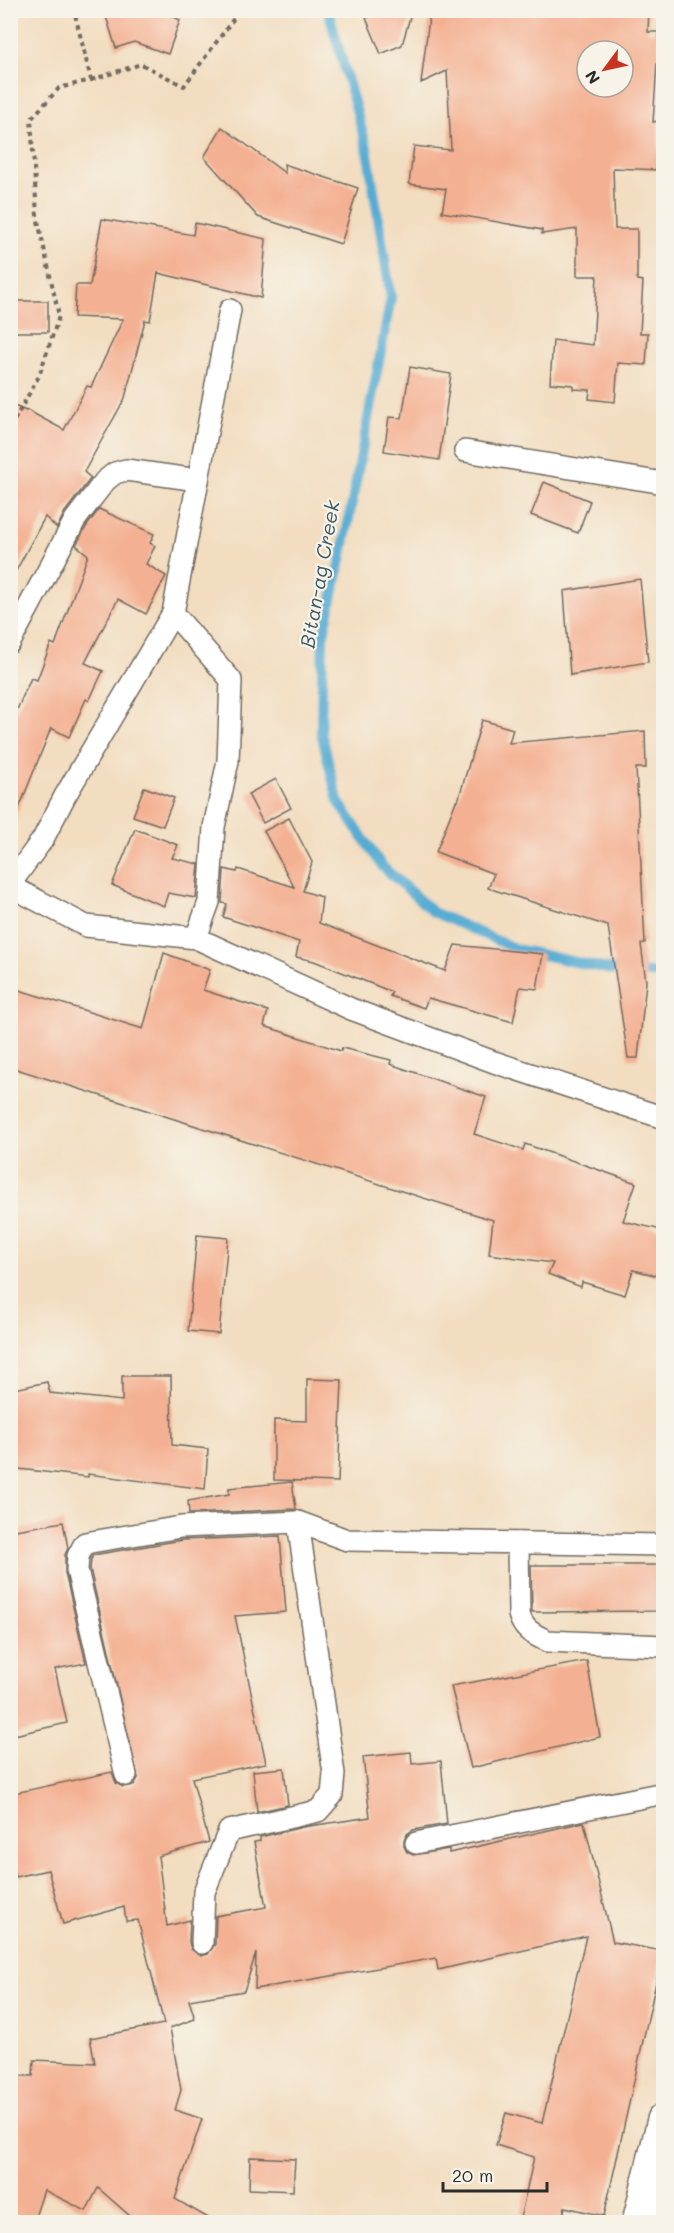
<svg xmlns="http://www.w3.org/2000/svg" width="674" height="2233" font-family="Mali,sans-serif">
  <style>
    .lines { fill: none; stroke-linecap: round; stroke-linejoin: round }
    .stream { stroke: #56acd3; stroke-width: 10 }
    .building { fill: #f4b092; fill-rule: evenodd }
    .lane-casing { stroke: #71695f; stroke-width: 24 }
    .street-casing { stroke: #71695f; stroke-width: 36 }
    .secondary-casing { stroke: #71695f; stroke-width: 36 }
    .path { stroke: #71695f; stroke-width: 4; stroke-dasharray: 4.5 4.5; stroke-linecap: butt }
    .lane { stroke: #fff; stroke-width: 21 }
    .street { stroke: #fff; stroke-width: 33 }
    .secondary { stroke: #fff; stroke-width: 33 }
    .labels { text-anchor: middle; dominant-baseline: central; stroke-width: 4.5; stroke-linejoin: round; paint-order: stroke }
    .water-label { font-size: 20px; font-style: italic; fill: #3a5866; stroke: #f7f3e8 }
  </style>
  <rect width="100%" height="100%" fill="#f7f3e8"/>
  <filter id="ink" filterUnits="userSpaceOnUse"><feTurbulence type="fractalNoise" baseFrequency=".0167" numOctaves="2"/><feDisplacementMap in="SourceGraphic" scale="12" xChannelSelector="R" yChannelSelector="G"/><feConvolveMatrix kernelMatrix="1 2 1 2 8 2 1 2 1" color-interpolation-filters="sRGB"/></filter>
  <filter id="wash" filterUnits="userSpaceOnUse"><feTurbulence type="fractalNoise" baseFrequency=".008" numOctaves="4" result="noise"/><feDisplacementMap in="SourceGraphic" scale="24" xChannelSelector="R" yChannelSelector="G"/><feGaussianBlur stdDeviation="1.35" result="paint"/><feColorMatrix in="noise" values="0 0 0 0 0 0 0 0 0 0 0 0 0 0 0 0 0 1.4 0 .05"/><feComposite in="paint" operator="in"/></filter>
  <g filter="url(#wash)">
    <rect width="100%" height="100%" fill="#f2ddc0"/>
    <g class="lines">
      <polyline class="stream" points="328,10 367,148 391,298 341,560 323,637 321,732 338,801 382,866 433,912 516,949 612,970 664,974"/>
    </g>
    <g id="blocks">
      <g class="building">
        <polygon points="104,10 160,10 180,20 168,54 134,42 116,48"/>
        <polygon points="384,10 412,10 402,45 381,54 366,18"/>
        <path d="M430,10H649L648,32H659V64H657L653,122L658,121L659,170L613,168L615,229H637V280L643,281L640,333H648L646,365L618,363L615,402L589,399L590,390L573,389V385L550,383L553,340L593,345L597,276H577V229L542,234V230L442,212L446,189L409,184L414,146L451,150L447,71L421,83ZM587,51H623V87H587Z"/>
        <polygon points="222,127 285,173 284,164 358,188 341,244 258,217 204,157"/>
        <polygon points="102,219 193,235 195,223 266,239 261,298 158,273 150,321 145,320 125,398 84,472 91,478 65,512 57,528 45,517 10,582 10,404 26,411 27,410 64,430 87,386 91,387 123,319 74,317 76,285 90,285"/>
        <rect x="10" y="301" width="38" height="31"/>
        <polygon points="410,367 451,374 439,460 384,451 389,417 402,418"/>
        <polygon points="544,482 590,501 578,533 531,515"/>
        <polygon points="99,509 154,534 150,543 155,546 146,564 166,576 146,614 118,599 85,663 103,671 89,701 86,699 69,737 51,728 12,826 10,825 10,726 31,678 37,680 51,643 55,645 88,555 76,545 86,527"/>
        <polygon points="640,579 648,662 570,675 564,591"/>
        <polygon points="482,720 513,729 509,743 645,731 646,768 636,768 645,943 641,944 646,982 638,1058 628,1058 608,926 488,888 494,874 436,852 456,801 458,801"/>
        <polygon points="276,779 291,808 263,823 248,794"/>
        <polygon points="144,787 174,798 163,826 133,816"/>
        <polygon points="289,818 312,862 303,891 322,897 319,923 445,971 455,945 543,954 537,989 520,987 513,1022 428,998 424,1008 390,996 392,992 314,961 296,957 299,942 223,917 227,904 222,903 224,869 237,872 238,869 294,887 264,831"/>
        <polygon points="135,829 178,845 172,858 199,864 196,898 168,893 164,906 112,885"/>
        <polygon points="164,953 210,970 203,990 268,1011 264,1026 332,1048 341,1051 342,1048 391,1060 390,1064 486,1097 474,1134 523,1150 525,1144 636,1183 623,1221 662,1230 663,1277 633,1270 625,1295 582,1282 581,1287 548,1274 553,1263 489,1254 493,1220 10,1067 10,987 143,1029"/>
        <polygon points="197,1235 228,1238 219,1334 188,1331"/>
        <polygon points="122,1376 171,1376 172,1445 208,1449 205,1489 88,1474 88,1477 10,1468 10,1390 47,1382 50,1393 122,1401"/>
        <polygon points="307,1379 342,1380 338,1482 274,1480 274,1420 307,1421"/>
        <polygon points="292,1482 296,1509 189,1514 188,1501 229,1494 229,1488"/>
        <polygon points="63,1522 68,1548 65,1555 65,1573 86,1663 55,1669 67,1723 10,1736 10,1531"/>
        <polygon points="280,1536 286,1612 235,1616 266,1763 192,1778 209,1842 158,1856 167,1926 190,1920 189,1942 191,1949 201,1956 208,1954 215,1944 216,1916 266,1907 254,1842 260,1841 260,1837 303,1827 370,1817 363,1757 411,1752 412,1764 441,1761 447,1824 413,1830 407,1834 404,1840 404,1846 407,1852 413,1855 449,1849 449,1853 584,1822 613,1942 663,1951 604,2216 565,2207 561,2223 519,2223 534,2157 496,2145 506,2113 542,2123 586,1936 438,1970 436,1958 255,1989 256,1953 244,1991 189,2000 195,2019 170,2028 181,2090 175,2110 202,2119 175,2199 217,2223 138,2223 98,2188 86,2211 44,2190 33,2223 10,2223 10,2076 33,2076 34,2060 95,2063 90,2038 164,2024 138,1920 126,1921 124,1907 63,1924 48,1870 15,1877 10,1857 10,1794 112,1772 116,1783 123,1787 134,1785 138,1778 90,1569 91,1560 93,1555 182,1540"/>
        <polygon points="531,1565 660,1565 661,1611 532,1612"/>
        <polygon points="587,1661 600,1737 471,1768 451,1686"/>
        <polygon points="284,1768 288,1805 257,1812 253,1771"/>
        <polygon points="250,2157 295,2159 293,2191 249,2189"/>
      </g>
    </g>
  </g>
  <g filter="url(#ink)">
    <use href="#blocks" fill-opacity="0" stroke="#71695f" stroke-width="1.5"/>
    <g class="lines">
      <defs>
        <g id="lane">
          <polyline points="465,451 664,483"/>
          <polyline points="173,613 231,680 228,761 214,827 209,902 196,938"/>
          <polyline points="10,642 75,520 105,481 115,473 126,470 198,480"/>
          <polyline points="10,884 43,839 65,796 173,613 230,310"/>
          <polyline points="10,886 86,926 196,938 351,1009 494,1062 664,1118"/>
          <path d="M518,1543L519,1614C523,1630 533,1634 547,1641L664,1646"/>
          <polyline points="126,1775 77,1570 78,1556 85,1543 181,1527 298,1522"/>
          <polyline points="416,1843 664,1793"/>
          <polyline points="202,1943 204,1892 229,1831 318,1811 332,1795 334,1774 298,1522 347,1540 664,1545"/>
        </g>
        <polyline id="street" points="661,2222 664,2222"/>
        <polyline id="secondary" points="639,2222 664,2120"/>
      </defs>
      <use href="#lane" class="lane-casing"/>
      <use href="#street" class="street-casing"/>
      <use href="#secondary" class="secondary-casing"/>
      <g class="path">
        <polyline points="91,80 141,64 184,86 240,10"/>
        <polyline points="10,428 39,376 59,316 37,216 31,119 59,88 91,80 74,10"/>
      </g>
      <use href="#lane" class="lane"/>
      <use href="#street" class="street"/>
      <use href="#secondary" class="secondary"/>
    </g>
  </g>
  <g class="labels">
    <g class="water-label">
      <text transform="translate(319 574) rotate(-80)">Bitan-ag Creek</text>
    </g>
  </g>
  <rect width="674" height="2233" fill="none" stroke="#f7f3e8" stroke-width="36"/>
  <g transform="translate(605 69) rotate(237)"><circle r="28" fill="#f7f3e8" stroke="#a5a39c" stroke-width="1.5"/>
  <path d="M0-4.5L10 22L0 15L-10 22Z" fill="#c8321e"/>
  <text y="-9" font-size="16" font-weight="bold" text-anchor="middle" fill="#2b2b2b">N</text>
  </g>
  <path d="M443 2182v9h104v-9" fill="none" stroke="#2b2b2b" stroke-width="3"/>
  <text x="452" y="2182" font-size="18" fill="#2b2b2b" stroke="#f7f3e8" stroke-width="4.5" paint-order="stroke">20 m</text>
</svg>
